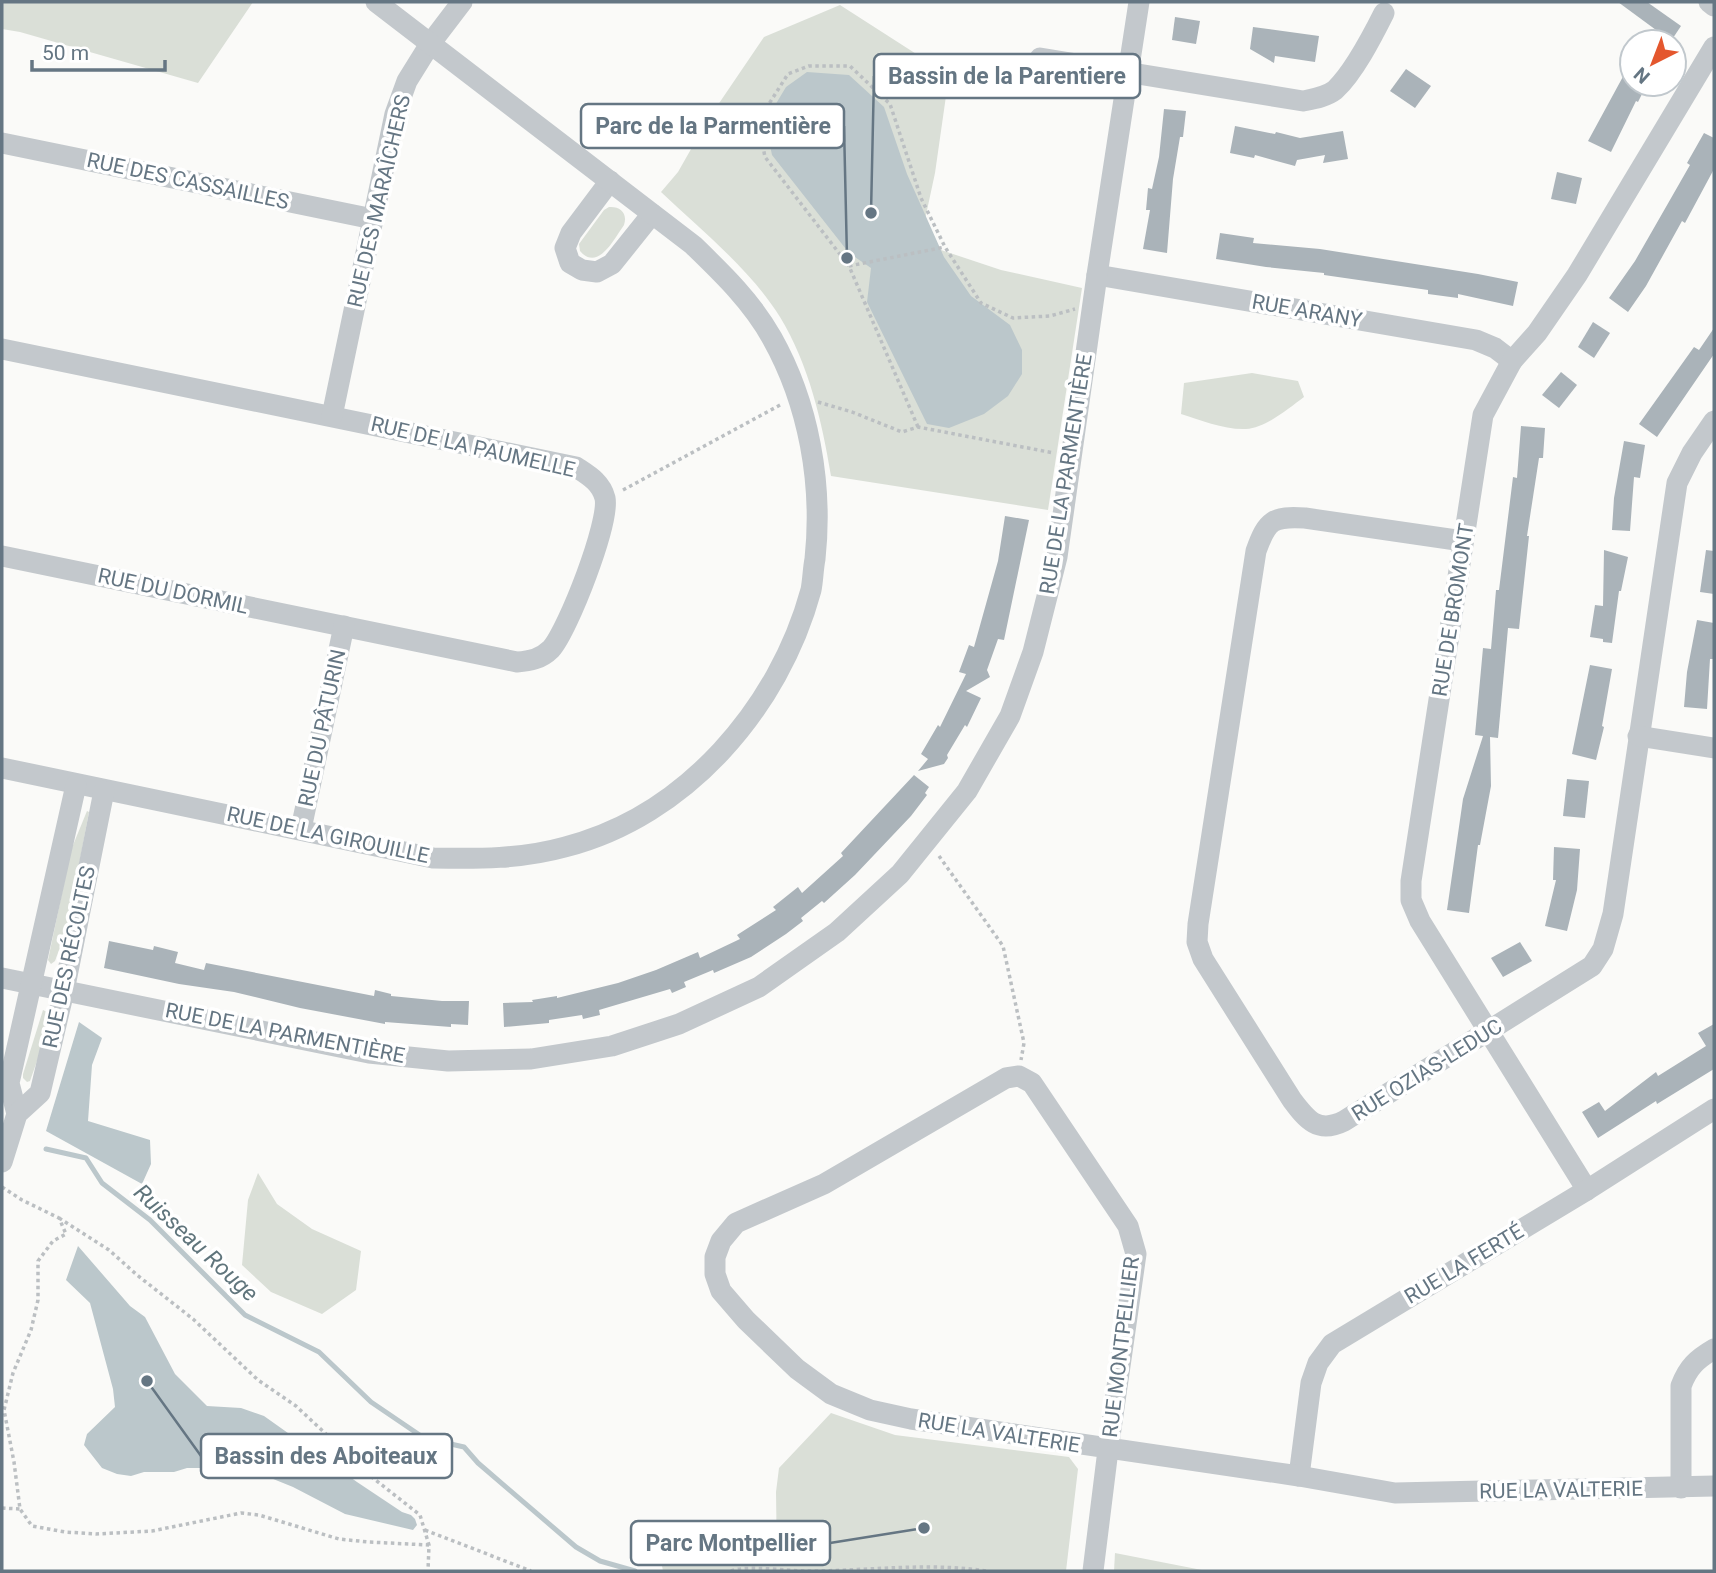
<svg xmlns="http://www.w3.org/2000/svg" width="1716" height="1573" font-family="Roboto,sans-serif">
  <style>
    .green { fill: #dadfd7 }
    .water { fill: #bbc7cb }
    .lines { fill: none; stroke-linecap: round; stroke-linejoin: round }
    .stream { stroke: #bbc7cb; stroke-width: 5 }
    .building { fill: #aab3b9 }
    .path { stroke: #bbbfc2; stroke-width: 3.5; stroke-dasharray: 3.5 3.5; stroke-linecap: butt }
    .street { stroke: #c3c8cc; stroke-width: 21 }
    .labels { text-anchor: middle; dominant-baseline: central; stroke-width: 7; stroke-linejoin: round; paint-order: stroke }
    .street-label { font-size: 21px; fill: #657683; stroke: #fff }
    .water-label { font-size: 23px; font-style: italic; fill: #60757c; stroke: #fff }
    .leader { fill: none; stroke: #657683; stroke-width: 2.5 }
    .callout-dot { fill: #657683; stroke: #fff; stroke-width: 2.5 }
    .callout { fill: #fff; stroke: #657683; stroke-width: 2.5 }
    .callout-label { font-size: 23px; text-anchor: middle; font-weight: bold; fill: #657683 }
  </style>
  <rect width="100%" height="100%" fill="#fafaf8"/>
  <g class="green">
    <polygon points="2,2 253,2 198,83 20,32 2,29"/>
    <path d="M840,5L949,75L935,173L920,243L1001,270L1082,288L1048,510L831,476C822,421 809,365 780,317C750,269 702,231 661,192L678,172L707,121L764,37Z"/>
    <path d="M609,207C620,206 628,213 624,225C614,239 598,272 580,251L579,244L604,210Z"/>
    <path d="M1252,373L1298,381L1304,397C1289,408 1266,428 1246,429C1225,430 1200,420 1181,414L1184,383Z"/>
    <polygon points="87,811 89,812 67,928 55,961 51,964 48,960 71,850"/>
    <polygon points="43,1010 49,1013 43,1044 30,1081 27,1082 23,1078 23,1074"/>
    <polygon points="258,1173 277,1204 312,1229 361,1251 356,1290 322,1314 271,1292 242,1265 248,1200"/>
    <polygon points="831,1413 895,1435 1069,1457 1078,1469 1066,1571 663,1571 659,1551 777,1563 776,1492 779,1468"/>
    <polygon points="1115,1553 1207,1571 1114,1571"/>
  </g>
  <g class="water">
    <polygon points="807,72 849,75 884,107 907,174 944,257 971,296 1010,325 1022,350 1022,374 1008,396 984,414 949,428 927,424 867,302 871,268 849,253 772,155 765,122 786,87"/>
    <polygon points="79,1022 102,1038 92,1065 88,1121 150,1140 151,1164 142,1184 46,1131"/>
    <polygon points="78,1246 130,1306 145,1317 175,1374 207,1406 241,1408 264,1416 357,1482 402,1512 411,1515 415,1519 417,1525 413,1530 345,1514 293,1487 246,1468 225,1474 213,1473 201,1468 187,1468 174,1472 144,1472 131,1476 117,1474 102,1468 84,1445 87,1434 115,1407 113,1389 90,1303 66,1280"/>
  </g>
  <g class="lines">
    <polyline class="stream" points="46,1149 86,1158 102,1183 150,1220 245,1315 319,1352 371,1402 424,1438 464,1447 478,1463 576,1547 600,1561 635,1571"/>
  </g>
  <g class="building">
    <polygon points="1618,2 1647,2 1681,26 1671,41"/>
    <polygon points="1175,17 1200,21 1196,44 1172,40"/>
    <polygon points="1253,27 1319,36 1315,62 1275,56 1274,63 1250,49"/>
    <polygon points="1632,60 1632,84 1647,84 1638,102 1636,101 1611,152 1588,141"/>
    <polygon points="1406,69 1431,86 1415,108 1390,91"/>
    <polygon points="1164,109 1186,111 1183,137 1180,137 1173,179 1167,253 1143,249 1150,210 1146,210 1148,188 1152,189 1159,157"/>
    <polygon points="1235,126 1275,134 1276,132 1300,138 1343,131 1348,159 1323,163 1325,155 1297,160 1295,166 1255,155 1254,158 1230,153"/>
    <polygon points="1704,133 1714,138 1714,169 1685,223 1682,221 1646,286 1628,312 1609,298 1635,261 1690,165 1687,163"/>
    <polygon points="1557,172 1582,178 1576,204 1551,199"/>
    <polygon points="1220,233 1254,238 1253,243 1320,249 1478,274 1518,282 1513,306 1458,294 1458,298 1428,294 1428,290 1324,275 1324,273 1266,267 1216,259"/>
    <polygon points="1593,322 1610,333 1594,358 1578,347"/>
    <polygon points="1714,328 1714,354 1657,437 1639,424 1694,347 1699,350"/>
    <polygon points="1561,372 1577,385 1559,408 1542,395"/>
    <polygon points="1521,426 1545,428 1543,458 1539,458 1527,536 1529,536 1519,629 1508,628 1498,738 1490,737 1491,786 1480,845 1478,845 1469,913 1447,910 1463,799 1483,736 1475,735 1483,648 1491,649 1496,590 1499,590 1513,477 1517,478"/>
    <polygon points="1624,441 1645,445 1640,478 1634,477 1630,531 1612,530 1614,498"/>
    <polygon points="1005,516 1029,520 1004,640 998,639 987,670 990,677 966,691 981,698 967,727 965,725 947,755 948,758 944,764 918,771 928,759 921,754 938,725 940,727 966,674 959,672 969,645 974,647 998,561"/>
    <polygon points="1604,550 1628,557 1621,591 1619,591 1612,643 1603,642 1603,639 1590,637 1595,605 1603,606"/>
    <polygon points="1706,550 1714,551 1714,594 1700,592"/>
    <polygon points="1697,620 1714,623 1714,659 1710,659 1707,709 1684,707 1687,672"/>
    <polygon points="1590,665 1612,669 1602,726 1604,727 1596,760 1572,754"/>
    <polygon points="914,775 929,787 925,793 927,795 911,816 855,875 824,903 822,901 801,918 803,921 786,934 751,957 714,973 713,970 684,982 686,987 672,993 670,989 599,1010 600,1015 583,1019 582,1015 549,1020 549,1023 504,1027 503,1003 533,1002 532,1000 557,996 557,998 618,983 656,970 698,952 700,958 740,939 737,935 776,910 773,907 798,887 802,893 843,856 841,853"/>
    <polygon points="1567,779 1589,781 1585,818 1563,816"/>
    <polygon points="1554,847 1580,849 1577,890 1567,931 1545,926 1556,880 1553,880"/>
    <polygon points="109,941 153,950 154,946 178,952 175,963 204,970 206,963 374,996 375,990 391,994 391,996 442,1001 469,1001 468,1025 451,1024 451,1027 385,1022 385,1024 300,1008 234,992 179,984 104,968"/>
    <polygon points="1520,942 1532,961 1503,977 1491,958"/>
    <polygon points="1714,1024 1714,1069 1657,1104 1656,1101 1598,1138 1582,1112 1599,1102 1605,1111 1656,1072 1658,1076 1706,1046 1698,1033"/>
  </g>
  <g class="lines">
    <g class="path">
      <polyline points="849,266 945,247"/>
      <polyline points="818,402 852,412 902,432 918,427 1054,453"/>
      <polyline points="918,427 849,266 765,157 758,121 788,74 809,66 850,66 890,104 921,198 945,247 981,303 1013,318 1050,316 1075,309"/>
      <polyline points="623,490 782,404"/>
      <polyline points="939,856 1003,946 1024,1043 1021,1060"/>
      <polyline points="2,1187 22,1200 59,1218 66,1234 53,1241 38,1261 38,1300 31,1330 13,1373 4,1410 14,1462 20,1509 32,1526 65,1532 96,1534 152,1531 241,1513 259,1515 339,1539 368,1542 429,1545"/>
      <polyline points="59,1218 109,1250 137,1275 193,1319 258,1380 296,1406 373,1478 420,1515 429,1545 428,1571"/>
      <polyline points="2,1508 20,1509"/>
      <polyline points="425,1530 531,1571"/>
      <path d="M731,1571C747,1565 787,1571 807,1571C867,1571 927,1562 986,1571"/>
    </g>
    <g class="street">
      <polyline points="1709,2 1714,6"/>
      <path d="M1040,58L1303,101C1313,99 1326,97 1335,90C1354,72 1372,37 1384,13"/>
      <polyline points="2,143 373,219"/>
      <polyline points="610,181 571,233 565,248 570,263 582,270 597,272 612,264 652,214"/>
      <polyline points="1097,275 1476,340 1495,348 1512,361"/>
      <path d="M2,349L576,467C588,475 601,482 605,498C610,522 568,630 551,649C541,659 530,661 517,662L2,556"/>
      <polyline points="332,416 395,114 407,81 430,44 462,2"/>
      <path d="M1463,541L1305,518C1273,516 1267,520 1256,551L1198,924L1197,942L1203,959L1292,1100C1307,1120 1318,1134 1344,1121L1592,966L1603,949L1613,914L1677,483L1692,453L1714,421"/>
      <polyline points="1638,736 1714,748"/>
      <path d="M2,768L433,858C478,859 522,859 565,847C686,816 779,708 811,590C813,580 813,569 815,559C823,484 809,404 772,338C752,302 723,274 693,245L376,2"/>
      <polyline points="301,829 344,626"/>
      <polyline points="2,978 369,1053 448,1061 531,1059 612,1046 679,1024 759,987 837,932 900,874 967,791 1010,716 1033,652 1057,557 1097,275 1139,2"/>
      <polyline points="17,1114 9,1083 76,785"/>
      <polyline points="2,1162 17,1114 40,1093 64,991 104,791"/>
      <polyline points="1587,1190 1420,921 1411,900 1411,881 1483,415 1512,361 1537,333 1577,275 1714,47"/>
      <polyline points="1299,1476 1311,1383 1318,1363 1332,1344 1587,1190 1714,1109"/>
      <path d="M1681,1488V1386C1688,1367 1697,1359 1714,1349"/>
      <polyline points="1093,1571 1108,1450 1136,1254 1128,1226 1032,1083 1019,1076 1006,1078 824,1184 736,1223 721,1241 715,1257 715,1274 721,1291 746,1320 797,1369 831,1394 870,1410 911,1419 1299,1476 1395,1493 1714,1486"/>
    </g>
  </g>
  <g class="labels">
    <g class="street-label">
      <text transform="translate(188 181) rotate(12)">RUE DES CASSAILLES</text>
      <text transform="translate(379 201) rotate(-77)">RUE DES MARAÎCHERS</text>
      <text transform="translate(1307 311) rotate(10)">RUE ARANY</text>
      <text transform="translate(473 447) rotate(13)">RUE DE LA PAUMELLE</text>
      <text transform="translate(1066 474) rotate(-81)">RUE DE LA PARMENTIÈRE</text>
      <text transform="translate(173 591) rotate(12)">RUE DU DORMIL</text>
      <text transform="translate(1453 610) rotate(-81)">RUE DE BROMONT</text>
      <text transform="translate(322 728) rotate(-78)">RUE DU PÂTURIN</text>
      <text transform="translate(328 835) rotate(12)">RUE DE LA GIROUILLE</text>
      <text transform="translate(69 957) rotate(-78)">RUE DES RÉCOLTES</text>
      <text transform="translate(285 1033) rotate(11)">RUE DE LA PARMENTIÈRE</text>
      <text transform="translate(1427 1070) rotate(-32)">RUE OZIAS-LEDUC</text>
      <text transform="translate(1464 1264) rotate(-31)">RUE LA FERTÉ</text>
      <text transform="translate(1121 1347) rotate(-83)">RUE MONTPELLIER</text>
      <text transform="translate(999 1433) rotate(9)">RUE LA VALTERIE</text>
      <text transform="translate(1561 1490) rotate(-1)">RUE LA VALTERIE</text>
    </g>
    <g class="water-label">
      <text transform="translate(196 1243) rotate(43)">Ruisseau Rouge</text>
    </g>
  </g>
  <path class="leader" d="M871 213L874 76M847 258L844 126M147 1381L201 1456M924 1528L830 1543"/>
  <g class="callout-dot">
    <circle cx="871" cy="213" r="7"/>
    <circle cx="847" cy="258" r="7"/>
    <circle cx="147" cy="1381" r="7"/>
    <circle cx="924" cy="1528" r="7"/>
  </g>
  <g class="callout">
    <rect x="874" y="54" width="266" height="44" rx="7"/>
    <rect x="581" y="104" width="263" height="44" rx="7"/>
    <rect x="201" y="1434" width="251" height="44" rx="7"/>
    <rect x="631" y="1521" width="199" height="44" rx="7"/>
  </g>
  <g class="callout-label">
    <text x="1007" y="84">Bassin de la Parentiere</text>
    <text x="713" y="134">Parc de la Parmentière</text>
    <text x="326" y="1464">Bassin des Aboiteaux</text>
    <text x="731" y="1551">Parc Montpellier</text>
  </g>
  <rect width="1716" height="1573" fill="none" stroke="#657683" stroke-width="7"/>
  <g transform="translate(1653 63) rotate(222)"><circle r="33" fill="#ffffff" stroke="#c1c8cd" stroke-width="2"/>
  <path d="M0-5L12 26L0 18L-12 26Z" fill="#e4572e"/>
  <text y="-10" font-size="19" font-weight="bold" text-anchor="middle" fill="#657683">N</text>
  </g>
  <path d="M32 60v10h133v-10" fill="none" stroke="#657683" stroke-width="3.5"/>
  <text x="42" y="60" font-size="21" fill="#657683" stroke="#ffffff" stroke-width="5" paint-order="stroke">50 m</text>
</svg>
